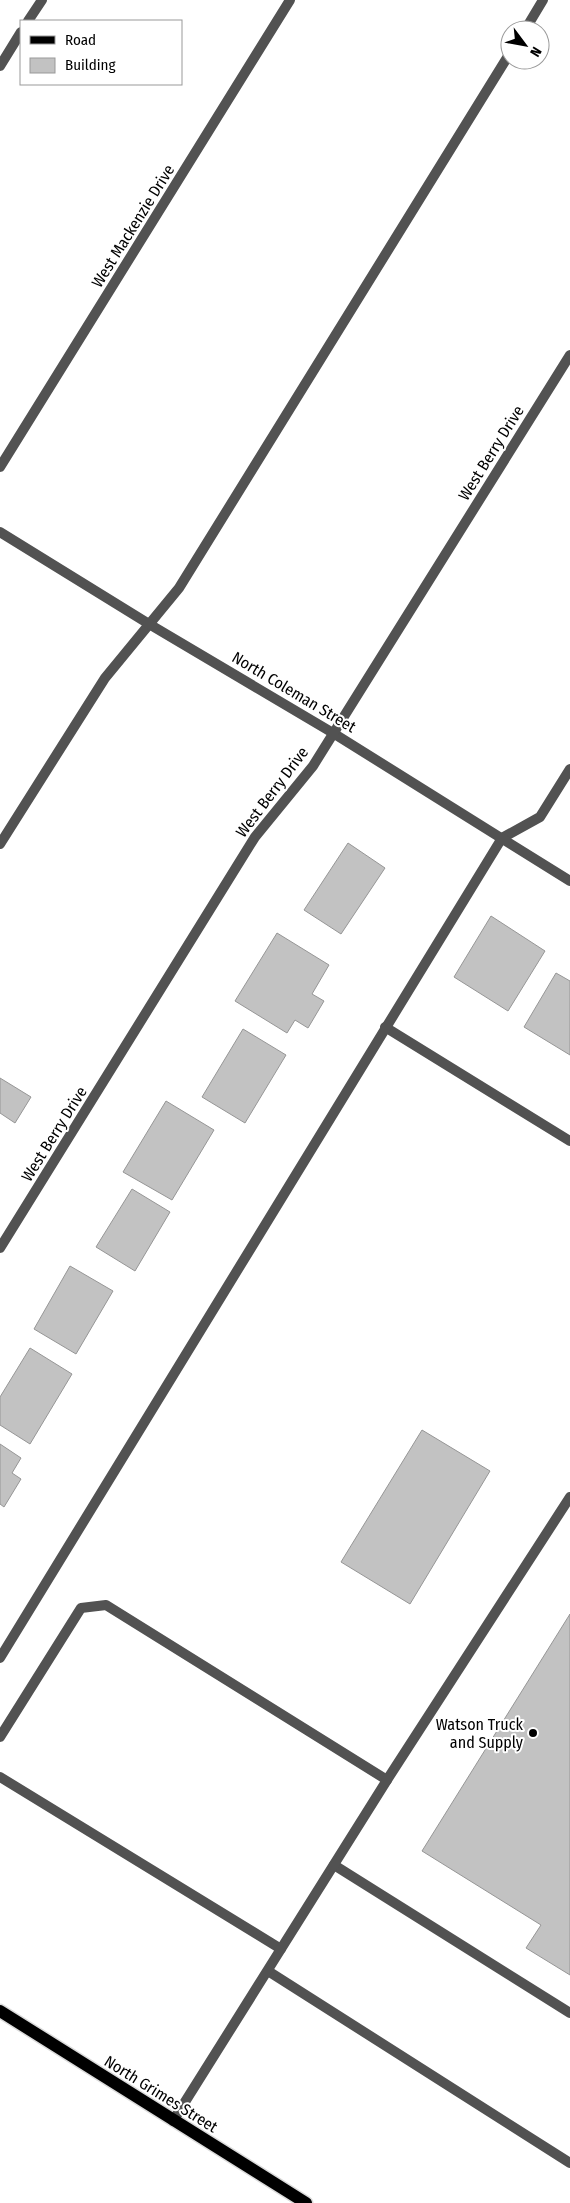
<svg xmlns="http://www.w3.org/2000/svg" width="570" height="2203" font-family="'Fira Sans Condensed',sans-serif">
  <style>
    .building { fill: #c2c2c2; stroke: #969696 }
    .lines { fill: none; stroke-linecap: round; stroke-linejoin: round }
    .primary-casing { stroke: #dbdbdb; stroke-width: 15 }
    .lane { stroke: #525252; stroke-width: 10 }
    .street { stroke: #525252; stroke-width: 10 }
    .primary { stroke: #000; stroke-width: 12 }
    .poi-dot { fill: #000; stroke: #fff; stroke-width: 2 }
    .labels { text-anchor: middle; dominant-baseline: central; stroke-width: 4; stroke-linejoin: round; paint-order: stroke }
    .street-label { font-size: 16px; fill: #000; stroke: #fff }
    .poi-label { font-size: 16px; fill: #000; stroke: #fff; text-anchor: end }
  </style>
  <rect width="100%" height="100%" fill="#fff"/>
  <g class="building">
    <polygon points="348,843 385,868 341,934 304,910"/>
    <polygon points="491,916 545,951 508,1011 454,977"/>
    <polygon points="277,933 329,965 312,994 324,1001 308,1028 295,1020 287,1033 235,1001"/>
    <polygon points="556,973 570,981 570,1055 524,1027"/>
    <polygon points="243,1029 286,1055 245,1123 202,1097"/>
    <polygon points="0,1078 31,1097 15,1123 0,1113"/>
    <polygon points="166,1101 214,1130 172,1200 123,1172"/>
    <polygon points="132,1189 170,1212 135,1271 96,1247"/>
    <polygon points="70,1266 113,1291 76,1354 34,1329"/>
    <polygon points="30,1348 72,1374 30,1444 0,1425 0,1397"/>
    <polygon points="422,1430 490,1471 410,1604 341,1562"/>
    <polygon points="0,1444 21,1458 12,1473 21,1479 4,1507 0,1504"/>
    <polygon points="570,1614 570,1975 526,1948 541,1925 422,1851"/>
  </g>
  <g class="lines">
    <defs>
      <polyline id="primary" points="0,2011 306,2203"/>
    </defs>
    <use href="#primary" class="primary-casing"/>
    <g class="lane">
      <polyline points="28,21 42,0"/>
      <polyline points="525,30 543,0"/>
      <polyline points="0,66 21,32"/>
      <polyline points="0,844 105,678 179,588 510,53"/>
      <polyline points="385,1027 570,1141"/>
      <polyline points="0,1658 502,838 540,817 570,769"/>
      <polyline points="0,1737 81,1608 106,1605 387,1780"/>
      <polyline points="0,1777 281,1949"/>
      <polyline points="334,1865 570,2013"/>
      <polyline points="268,1971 570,2163"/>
      <polyline points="173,2121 387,1780 570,1497"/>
    </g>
    <g class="street">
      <polyline points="0,467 290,0"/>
      <polyline points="0,532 149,624 333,733 570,881"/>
      <polyline points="0,1248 255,837 313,766 570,355"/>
    </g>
    <use href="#primary" class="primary"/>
  </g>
  <circle class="poi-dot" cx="533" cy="1733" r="5"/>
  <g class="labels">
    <g class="street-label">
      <text transform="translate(133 226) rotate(-58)">West Mackenzie Drive</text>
      <text transform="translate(491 453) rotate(-58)">West Berry Drive</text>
      <text transform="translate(294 692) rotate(31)">North Coleman Street</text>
      <text transform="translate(272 792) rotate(-53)">West Berry Drive</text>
      <text transform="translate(54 1134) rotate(-58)">West Berry Drive</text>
      <text transform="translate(161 2094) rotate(32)">North Grimes Street</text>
    </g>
    <g class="poi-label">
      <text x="523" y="1724">Watson Truck<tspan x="523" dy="18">and Supply</tspan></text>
    </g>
  </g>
  <rect x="20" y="20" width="162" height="65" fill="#ffffff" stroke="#999999"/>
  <rect x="30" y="36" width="25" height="8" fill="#000000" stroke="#999999"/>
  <text x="65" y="45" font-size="15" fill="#000000">Road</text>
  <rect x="30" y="58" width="25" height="15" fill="#c2c2c2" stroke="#999999"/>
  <text x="65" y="70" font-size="15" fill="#000000">Building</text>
  <g transform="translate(525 45) rotate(122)"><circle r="24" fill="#ffffff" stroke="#999999"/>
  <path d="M0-4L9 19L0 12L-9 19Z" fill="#000000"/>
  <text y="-8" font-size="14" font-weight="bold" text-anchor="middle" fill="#000000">N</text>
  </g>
</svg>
